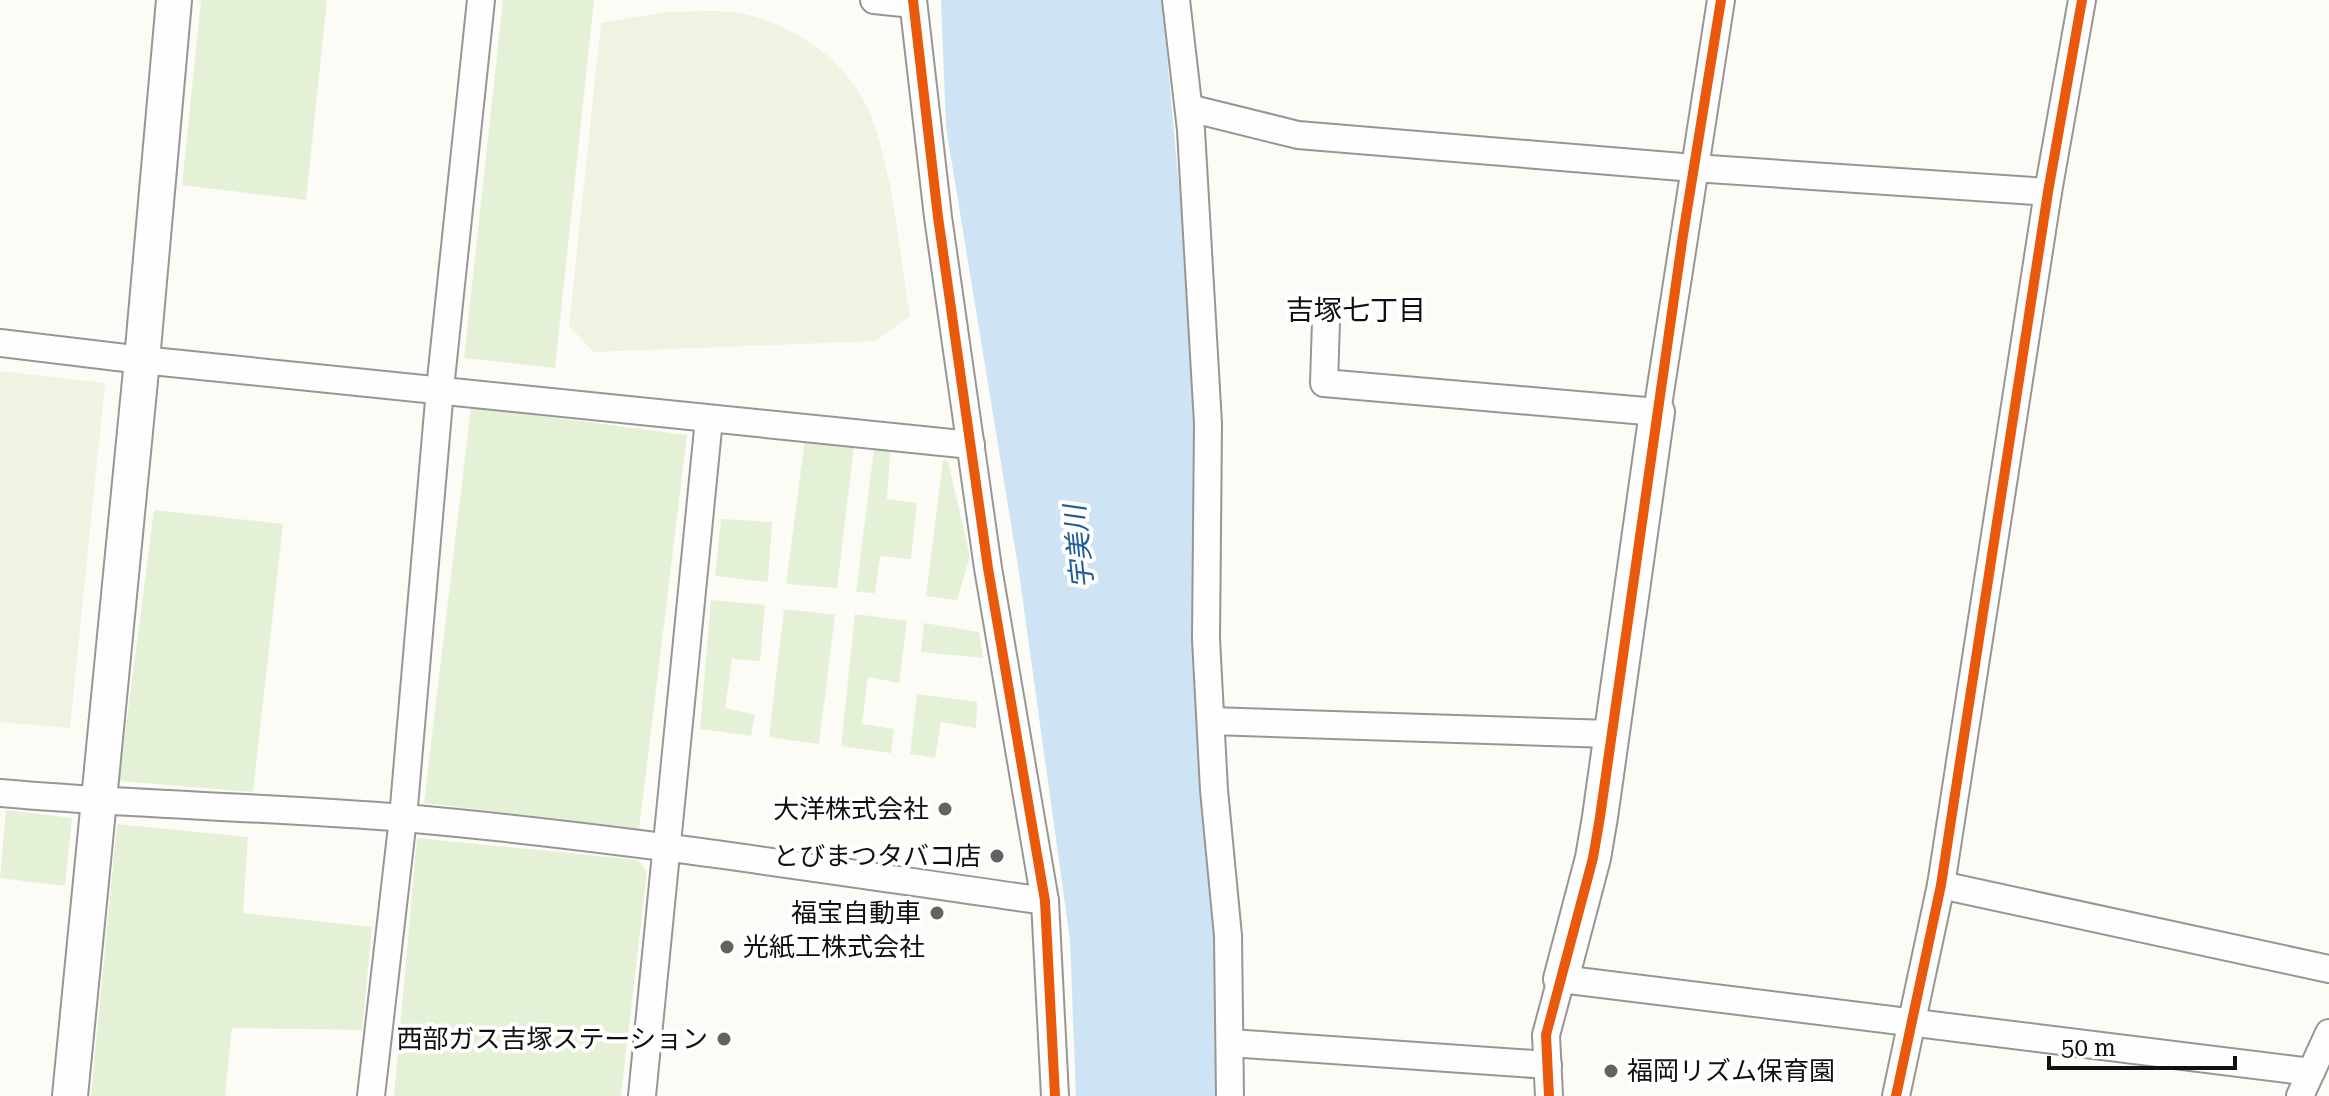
<svg xmlns="http://www.w3.org/2000/svg" width="2329" height="1096" font-family="'Roboto Serif','Noto Sans JP',serif">
  <style>
    .green { fill: #e4f1d7 }
    .pitch { fill: #eef4e1 }
    .water { fill: #cee4f4 }
    .lines { fill: none; stroke-linecap: round; stroke-linejoin: round }
    .minor-casing { stroke: #969694; stroke-width: 30 }
    .tertiary-casing { stroke: #969694; stroke-width: 38 }
    .minor { stroke: #fffefe; stroke-width: 26 }
    .tertiary { stroke: #fffefe; stroke-width: 34 }
    .cycleway-casing { stroke: #fff; stroke-width: 15 }
    .cycleway { stroke: #e8590c; stroke-width: 10 }
    .poi-dot { fill: #636260; stroke: #fff; stroke-width: 3 }
    .labels { text-anchor: middle; dominant-baseline: central; stroke-width: 8; stroke-linejoin: round; paint-order: stroke }
    .poi-label { font-size: 26px; fill: #101010; stroke: #fff; text-anchor: end }
    .neighbourhood-label { font-size: 28px; fill: #101010; stroke: #fff }
    .water-label { font-size: 28px; font-style: italic; fill: #205d9b; stroke: #fff }
  </style>
  <rect width="100%" height="100%" fill="#fcfbf6"/>
  <g class="green">
    <polygon points="201,0 327,0 306,200 182,185"/>
    <polygon points="503,0 594,0 555,368 464,358"/>
    <polygon points="471,407 687,435 639,830 424,803"/>
    <polygon points="805,440 854,446 837,588 786,584"/>
    <polygon points="874,449 890,452 887,499 917,503 911,559 880,556 875,593 856,592"/>
    <polygon points="943,460 948,461 970,557 957,600 926,596"/>
    <polygon points="154,510 283,524 253,792 119,781"/>
    <polygon points="721,519 772,522 768,582 715,576"/>
    <polygon points="711,600 765,605 760,661 732,659 725,708 755,715 751,736 700,729"/>
    <polygon points="784,609 835,615 819,744 769,737"/>
    <polygon points="855,614 907,621 899,683 868,677 862,724 894,729 891,753 841,746"/>
    <polygon points="924,623 979,632 983,658 921,652"/>
    <polygon points="917,694 977,702 976,728 941,722 935,758 910,754"/>
    <polygon points="6,810 72,818 65,886 0,878"/>
    <polygon points="117,824 248,837 243,913 372,927 362,1030 232,1028 225,1096 91,1096"/>
    <polygon points="417,838 638,860 647,871 621,1096 394,1096"/>
  </g>
  <g class="pitch">
    <path d="M665,12C688,12 715,9 738,13C793,22 852,64 872,118C894,180 899,251 910,316L875,341L594,352L569,326L601,23Z"/>
    <polygon points="0,371 105,383 70,728 0,722"/>
  </g>
  <polygon class="water" points="941,0 1162,0 1190,307 1197,590 1217,897 1220,1096 1076,1096 1070,940 1019,573 946,127"/>
  <g class="lines">
    <defs>
      <g id="minor">
        <polyline points="874,0 913,4"/>
        <polyline points="913,0 938,217 988,568 1045,901 1055,1096"/>
        <polyline points="1176,0 1191,130 1208,424 1206,639 1214,790 1228,936 1230,1096"/>
        <polyline points="1189,108 1298,135 1694,168 2048,192"/>
        <polyline points="1326,321 1324,383 1657,412 1721,0"/>
        <polyline points="0,343 142,360 971,445"/>
        <polyline points="1211,721 1610,734"/>
        <path d="M0,793C134,805 270,807 404,818C619,837 832,871 1045,901"/>
        <polyline points="1941,885 2329,969"/>
        <polyline points="1230,1043 1548,1065"/>
        <polyline points="371,1096 403,818 440,389 481,0"/>
        <polyline points="642,1096 709,419"/>
        <polyline points="1549,1096 1546,1035 1561,979 2311,1072"/>
        <polyline points="1896,1096 1941,885 2048,192 2082,0"/>
        <polyline points="2300,1096 2329,1033"/>
      </g>
      <g id="tertiary">
        <polyline points="1561,979 1593,858 1600,817 1657,412"/>
        <polyline points="70,1096 142,360 174,0"/>
      </g>
    </defs>
    <use href="#minor" class="minor-casing"/>
    <use href="#tertiary" class="tertiary-casing"/>
    <use href="#minor" class="minor"/>
    <use href="#tertiary" class="tertiary"/>
    <defs>
      <g id="cycleway">
        <polyline points="913,0 938,217 988,568 1045,901 1055,1096"/>
        <polyline points="1549,1096 1546,1035 1593,858 1600,817 1683,235 1721,0"/>
        <polyline points="1896,1096 1941,885 2048,192 2082,0"/>
      </g>
    </defs>
    <use href="#cycleway" class="cycleway-casing"/>
    <use href="#cycleway" class="cycleway"/>
  </g>
  <g class="poi-dot">
    <circle cx="945" cy="809" r="8"/>
    <circle cx="997" cy="856" r="8"/>
    <circle cx="937" cy="913" r="8"/>
    <circle cx="727" cy="947" r="8"/>
    <circle cx="724" cy="1039" r="8"/>
    <circle cx="1611" cy="1071" r="8"/>
  </g>
  <g class="labels">
    <g class="poi-label">
      <text x="929" y="809">大洋株式会社</text>
      <text x="981" y="856">とびまつタバコ店</text>
      <text x="921" y="913">福宝自動車</text>
      <text x="743" y="947" text-anchor="start">光紙工株式会社</text>
      <text x="708" y="1039">西部ガス吉塚ステーション</text>
      <text x="1627" y="1071" text-anchor="start">福岡リズム保育園</text>
    </g>
    <g class="neighbourhood-label">
      <text x="1356" y="310">吉塚七丁目</text>
    </g>
    <g class="water-label">
      <text transform="translate(1079 547) rotate(-96)">宇美川</text>
    </g>
  </g>
  <path d="M2049 1056v12h186v-12" fill="none" stroke="#101010" stroke-width="4"/>
  <text x="2061" y="1056" font-size="24" fill="#101010" stroke="#ffffff" stroke-width="6" paint-order="stroke">50 m</text>
</svg>
